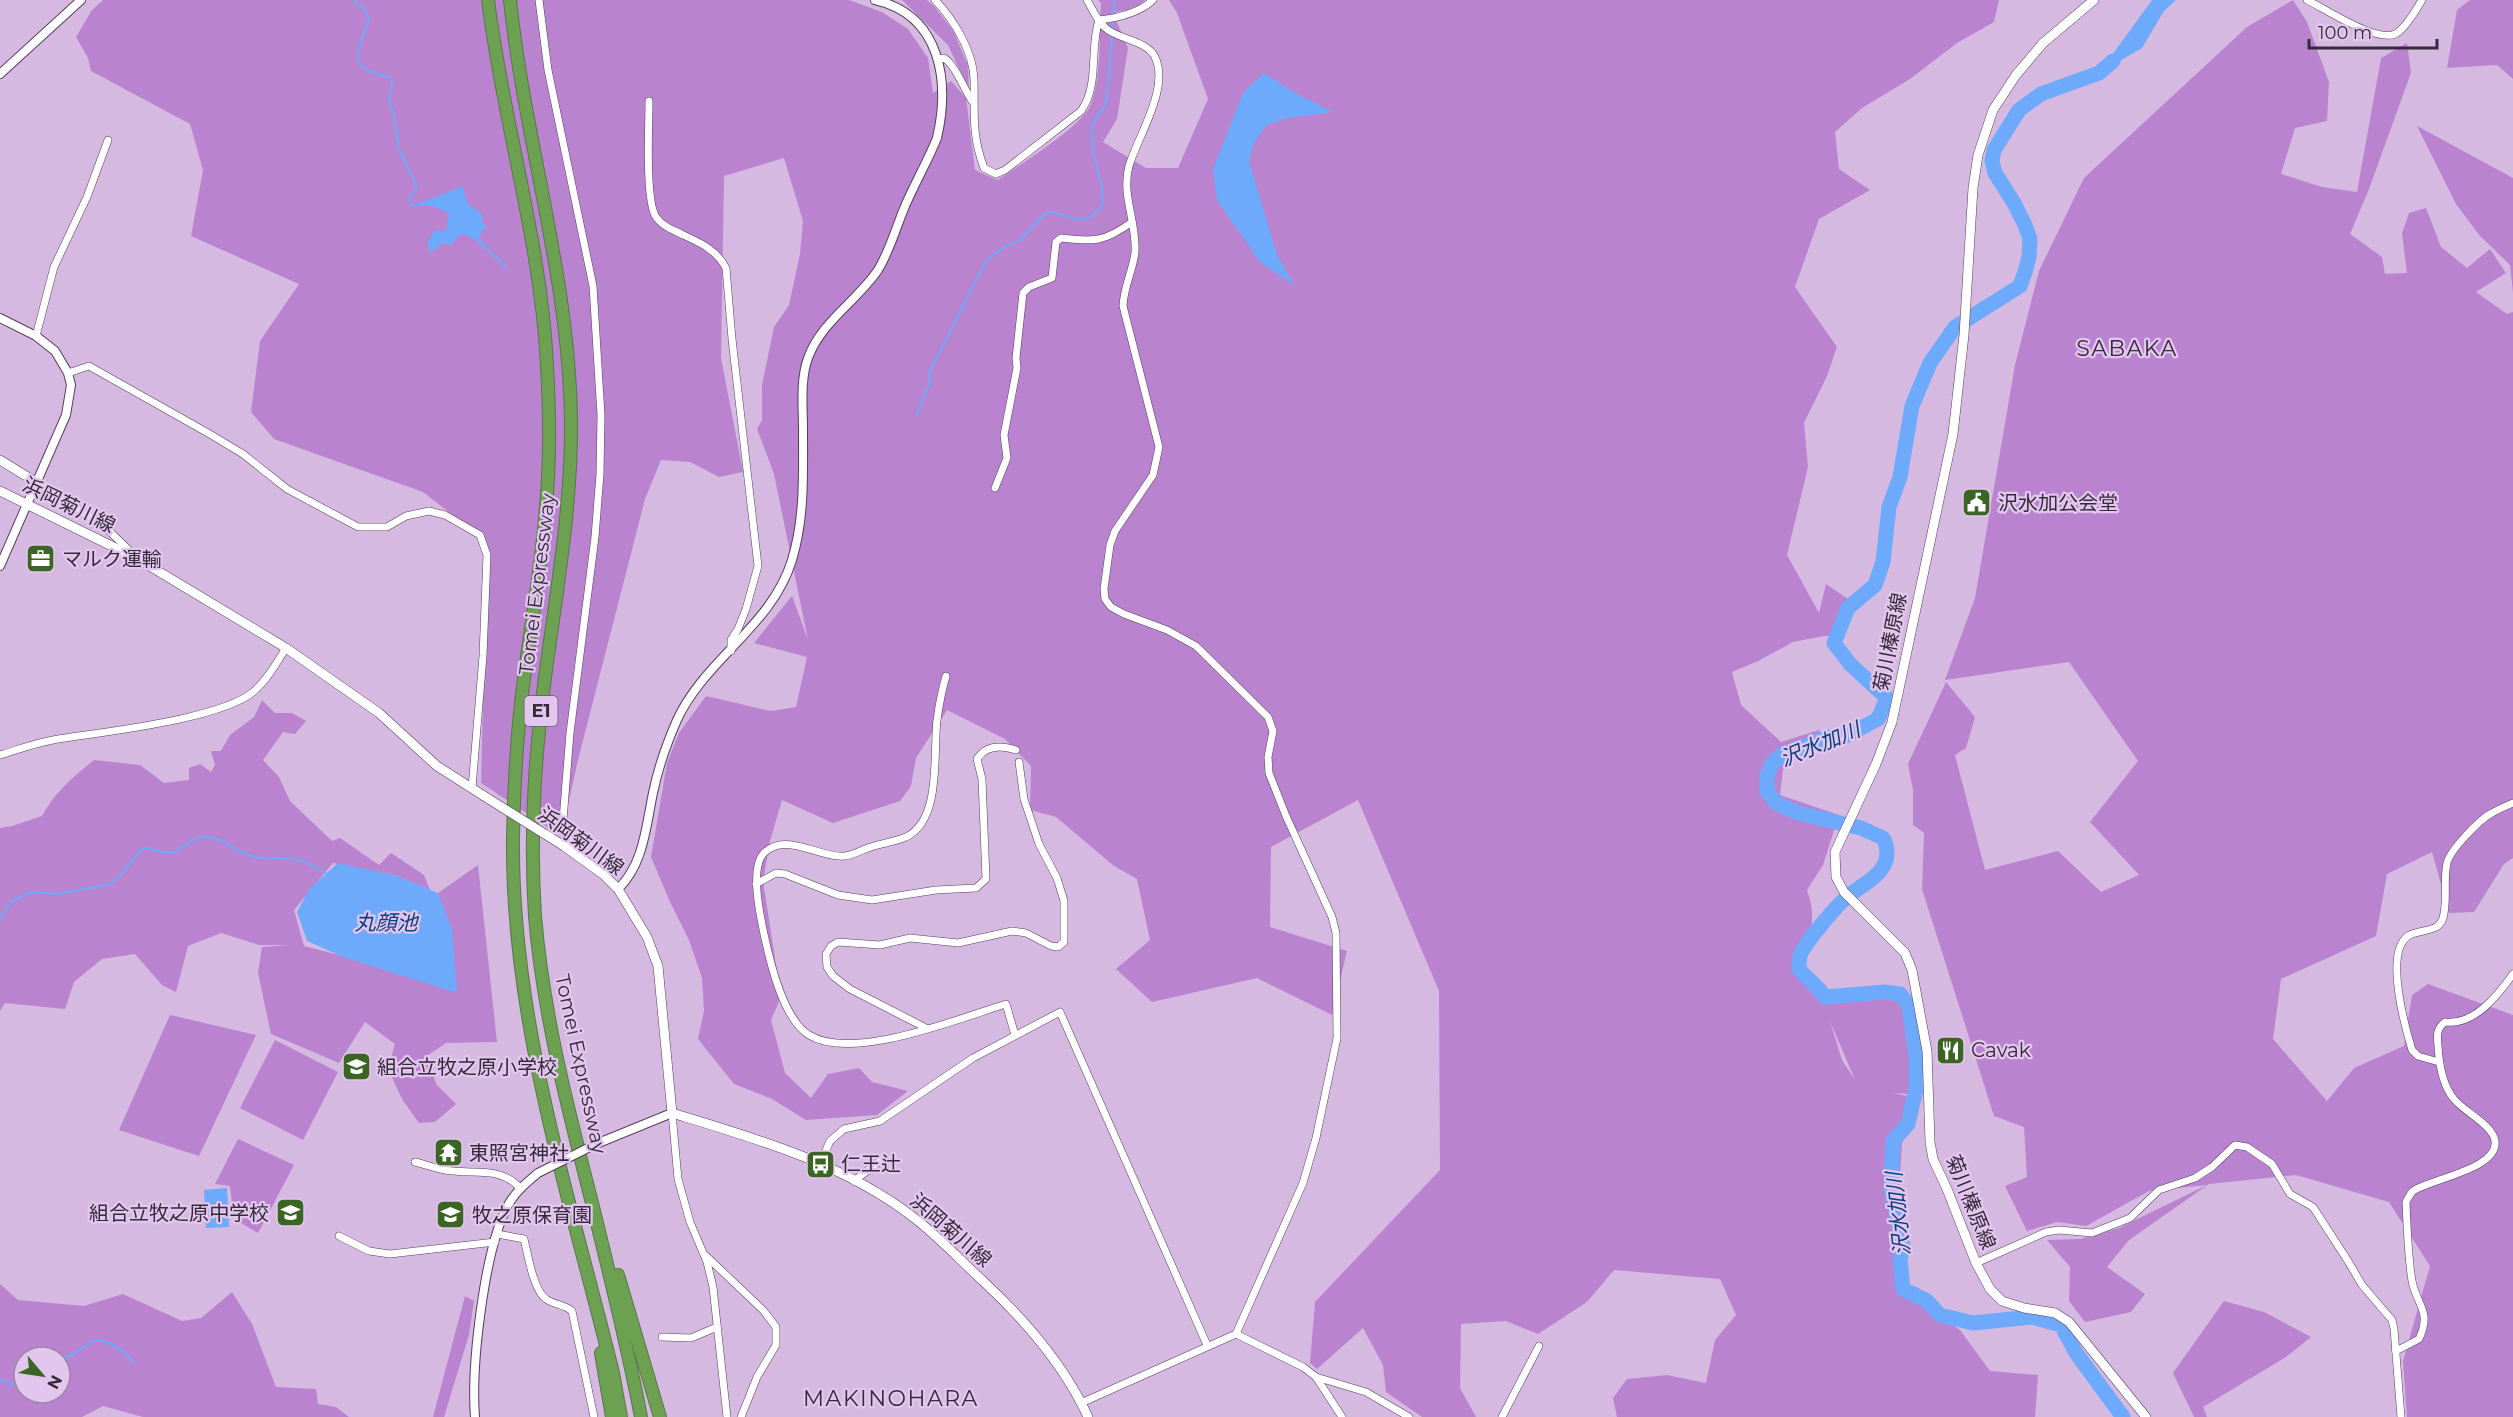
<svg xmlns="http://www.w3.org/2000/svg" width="2513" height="1417" font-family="Montserrat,'Noto Sans JP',sans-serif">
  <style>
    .green { fill: #ba83d0; fill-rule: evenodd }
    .water { fill: #6eaafb }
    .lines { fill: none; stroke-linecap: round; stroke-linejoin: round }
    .stream { stroke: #6eaafb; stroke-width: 2 }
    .river { stroke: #6eaafb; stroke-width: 15 }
    .minor-casing { stroke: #553d5e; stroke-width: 8 }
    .tertiary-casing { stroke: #553d5e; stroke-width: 10 }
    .secondary-casing { stroke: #553d5e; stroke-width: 10 }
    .motorway-casing { stroke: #59774a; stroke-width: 14 }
    .minor { stroke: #fff; stroke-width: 7 }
    .tertiary { stroke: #fff; stroke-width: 8 }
    .secondary { stroke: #fff; stroke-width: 9 }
    .motorway { stroke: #6da152; stroke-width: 12 }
    .tertiary-bridge-casing { stroke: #553d5e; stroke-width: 10; stroke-linecap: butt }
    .secondary-bridge-casing { stroke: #553d5e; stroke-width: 10; stroke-linecap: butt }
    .tertiary-bridge { stroke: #fff; stroke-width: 8 }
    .secondary-bridge { stroke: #fff; stroke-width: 9 }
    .labels { text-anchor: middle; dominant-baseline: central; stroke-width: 4.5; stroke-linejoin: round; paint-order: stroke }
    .shield { fill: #e2c6ee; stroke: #695970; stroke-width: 1.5 }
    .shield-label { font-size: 18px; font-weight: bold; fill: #352a3a }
    .poi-label { font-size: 20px; fill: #352a3a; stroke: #e2c6ee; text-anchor: start }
    .street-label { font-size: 20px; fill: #352a3a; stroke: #e2c6ee }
    .water-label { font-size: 21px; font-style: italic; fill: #0b407e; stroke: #e2c6ee }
    .quarter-label { font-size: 22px; letter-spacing: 1.5px; fill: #352a3a; stroke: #e2c6ee }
  </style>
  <rect width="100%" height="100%" fill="#d5b9e1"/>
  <g class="green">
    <path d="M103,0H849L882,12L908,29L928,58L933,93L951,81L966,98L975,170L998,180C1019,165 1083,126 1091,104C1102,73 1099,36 1101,3L1098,0H1145L1136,8L1113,13L1128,48L1117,119L1103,142L1146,168H1178L1208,99L1177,13L1169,0H1999L1994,22L1957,43L1910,79L1862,108L1835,132L1839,169L1870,190L1819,219L1795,287L1837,347L1827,376L1804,423L1808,467L1787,555L1819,613L1826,584L1857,605L1841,636H1824L1793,642L1758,661L1732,672L1741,705L1781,742L1819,730L1823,748L1794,759L1783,769L1780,795L1839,815L1823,865L1807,890C1817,920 1812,932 1798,961L1819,988L1888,994L1903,1003L1915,1054L1909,1094L1893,1093L1908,1096C1897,1161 1899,1224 1903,1289L1960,1330L1990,1371L2038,1375L2035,1417H1617L1613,1398L1627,1379L1667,1375L1706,1383L1715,1340L1736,1315L1720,1279L1614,1270L1587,1302L1538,1334L1506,1321L1461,1324L1460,1388L1476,1417H1422L1386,1392L1383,1365L1363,1328L1317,1369L1310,1363L1315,1302L1440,1170L1439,991L1358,800L1271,847L1270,927L1347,951L1332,1015L1257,978L1152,1002L1116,969L1150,940L1137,879L1114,866L1056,817L1030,810L1031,766L1005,739L947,710L916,758L911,786L900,801L833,823L782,800L770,841L763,881L781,997L771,1020L785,1073L811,1098L828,1074L859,1068L872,1082L908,1091L877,1115L806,1120L772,1099L734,1084L698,1039L704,1011L702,978L689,940L670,902L651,857L667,763L679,733L706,696L771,711L796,707L807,657L754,643L792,596L808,640L774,474L757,429L762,420V385L774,327L789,305L800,254L803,221L784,158L724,176L721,358L743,472L719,477L690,462L661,460L645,499L578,760L561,836L481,783L487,545L469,528L423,492L274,439L251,412L260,341L299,284L191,236L203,170L190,124L91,71L88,58L76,37L92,10ZM1830,1021L1855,1080L1842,1060Z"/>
    <polygon points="902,0 927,0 934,6 954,32 968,66 969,90 948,45"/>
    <polygon points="2293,0 2307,22 2329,82 2327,121 2295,128 2281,174 2322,187 2357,192 2381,58 2407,43 2411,73 2369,189 2350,234 2382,257 2385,274 2407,273 2402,233 2409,213 2426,208 2441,247 2467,268 2490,249 2506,273 2476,292 2507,314 2513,312 2513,858 2504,864 2474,912 2449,913 2432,852 2387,874 2376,936 2281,979 2273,1039 2327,1101 2354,1068 2404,1046 2412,995 2428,984 2513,1015 2513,1417 2407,1417 2403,1361 2430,1266 2389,1202 2296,1175 2209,1184 2129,1240 2107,1267 2145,1294 2131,1312 2085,1322 2069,1301 2070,1267 2047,1240 2081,1239 2119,1228 2207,1185 2149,1191 2086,1226 2057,1222 2027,1231 2005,1186 2027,1177 2024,1127 1994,1116 1922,889 1924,833 1913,825 1913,790 1908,764 1946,682 1975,717 1966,748 1955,755 1985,870 2058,851 2101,892 2139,875 2090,822 2138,761 2069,662 1945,680 1975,598 2015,365 2039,271 2084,178 2247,27"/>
    <polygon points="2470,0 2513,0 2513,79 2497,65 2447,68 2457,10"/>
    <polygon points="2417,126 2513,178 2513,293 2510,265 2480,236 2456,204"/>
    <path d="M262,700L275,713H292L306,721L295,734L283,732L263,760L279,777L290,801L332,841L340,838L379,865L391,853L424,875L430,890L397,876L333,863L294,910L304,946L339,955L452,937L438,893L478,865L497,1042L446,1043L428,1055L436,1084L456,1104L435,1122L419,1123L402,1099L388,1069L395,1044L365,1022L339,1063L271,1034L258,973L262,947L289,945H259L221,933L188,946L176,992L162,985L135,954L102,959L74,982L65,1009L5,1003L0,1011V828L12,826L42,816C55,792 73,777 94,760L140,765L164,783L189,780V768L200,764L211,772L215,765L211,751H221L230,735L254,717Z"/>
    <polygon points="170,1015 256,1035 199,1156 119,1130"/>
    <polygon points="275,1040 338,1072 303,1140 240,1108"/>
    <polygon points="238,1139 294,1165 258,1233 234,1219 230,1186 215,1184"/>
    <path d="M0,1284L18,1300L84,1306L123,1294L182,1321L201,1318L232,1292L252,1324L276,1387L316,1389L318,1404L336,1407L349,1417H143L103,1406L82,1417H0ZM24,1357H60V1393H24Z"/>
    <polygon points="465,1296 474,1301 469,1335 444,1417 433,1417"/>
    <polygon points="2224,1301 2264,1312 2311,1337 2286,1357 2203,1407 2207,1417 2194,1417 2173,1373"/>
  </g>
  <g class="water">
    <polygon points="2152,0 2176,0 2164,11 2142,48 2099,73"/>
    <polygon points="1264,73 1295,93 1333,112 1288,118 1267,125 1254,143 1249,161 1277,255 1295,286 1260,262 1217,200 1213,169 1243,93"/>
    <path d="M463,186L467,203L482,214V222L486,227L480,235L479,239L487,246L484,249L477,241L464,234L458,236L452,245L442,243L432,252H429L428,241L435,230L446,231L449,214C439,208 432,204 420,206L418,204Z"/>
    <polygon points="338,863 397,876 438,893 452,930 457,993 343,957 307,941 297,912 310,888"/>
    <polygon points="227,1188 229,1227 206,1228 204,1190"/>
  </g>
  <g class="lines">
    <g class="stream">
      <path d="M354,0L363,8L369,18C362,49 340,68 390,77L392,82L389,103L393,111L399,149L417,187L409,200L412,205H420"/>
      <polyline points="1112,29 1115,0"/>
      <polyline points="484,246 506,267"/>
      <polyline points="917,414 930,382 929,373 986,261 1004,247 1019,241 1044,214 1051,212 1081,220 1091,217 1100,209 1103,200 1102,187 1093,152 1092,127 1095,119 1104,108 1107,97 1112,35"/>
      <path d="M0,920L11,902L31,892L57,894L108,885L120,876L143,848C154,847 164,856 174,852C186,847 192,836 207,837C223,838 234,850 248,855C263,861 279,857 294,859C306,861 318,868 327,874"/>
      <polyline points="40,1357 41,1357"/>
      <path d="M60,1358C78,1358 89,1334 107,1342C117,1346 126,1355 134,1362"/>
      <polyline points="0,1379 10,1385 24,1378"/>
    </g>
    <path class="river" d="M2113,61L2099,73L2041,94L2019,110L1994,150L1992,161L1995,173L2014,203L2025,225L2030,239L2029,257L2025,272L2020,286L1955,327L1930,363L1912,406L1900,477L1889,507L1883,562L1875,585L1848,608L1834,643L1850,664L1887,698L1878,719L1846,736L1828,737L1781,755L1771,765L1767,778V791L1776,803L1798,813L1861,828L1883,838C1887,845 1889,856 1884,865C1877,879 1858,887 1846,898C1835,907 1809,939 1802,951C1799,956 1799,964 1799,969C1808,980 1818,986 1825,997L1885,992L1900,994L1909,1005L1916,1057V1089L1908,1124L1893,1141L1892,1162L1891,1187L1903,1247L1900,1260L1903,1289L1927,1301L1940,1315L1973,1323L2032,1317L2061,1325L2076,1353L2123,1417"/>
    <defs>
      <g id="minor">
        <polyline points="539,0 548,70 593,286 601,415 600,474 595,537 570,733 563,820 574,851"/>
        <path d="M935,0C954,20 973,51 974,79C975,113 971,133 984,168L996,174L1005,170L1081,111C1100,84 1089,50 1099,20C1118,18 1139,13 1153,0"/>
        <path d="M2307,0C2324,8 2379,45 2397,33C2407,26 2416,10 2422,0"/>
        <path d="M939,59L944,58C955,64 964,89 972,101"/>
        <path d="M649,101C649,124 645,201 656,217C660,223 668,228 675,231C695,241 715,247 726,268L732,339L758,566L746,609L738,629L731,640V651"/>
        <polyline points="36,336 54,267 87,197 108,140"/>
        <polyline points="68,373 89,366 208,433 243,454 287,489 358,527 387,527 406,516 429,511 445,515 480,535 487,555 483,656 472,788"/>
        <polyline points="36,482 103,525 133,554"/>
        <path d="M995,488L1007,458L1004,435L1017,368L1016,358L1023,293L1029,287L1052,278L1056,242L1061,238C1095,242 1104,242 1132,222"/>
        <path d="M946,676C942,690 939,705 937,720C933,753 942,820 906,837C894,842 883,843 871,847C863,849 854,855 845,856C820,859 785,830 763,854C750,870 760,915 764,934C770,962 783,1019 809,1035C853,1062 960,1018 1006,1004L1015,1035"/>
        <path d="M0,755C17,750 35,743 53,740C100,732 219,720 253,692C267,680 276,664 286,648"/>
        <path d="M756,884L776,873L785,874L838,895L872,900L936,890L976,888L986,879L982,779L977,759C986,745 1001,745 1016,750"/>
        <polyline points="926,1028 850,989 833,976 827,967 826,954 831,946 838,942 880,945 910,938 958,943 1012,931 1026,933 1051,946 1058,947 1064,942 1064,901 1057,878 1039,844 1024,799 1019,762"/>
        <path d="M2439,1062L2418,1056L2412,1050C2405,1027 2384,952 2408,936C2419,929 2439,933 2443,918C2448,901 2443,881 2447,863C2450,850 2480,819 2492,813C2499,809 2506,806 2513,803"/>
        <polyline points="672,1113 678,1179 690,1222 707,1262 713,1287 727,1417"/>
        <path d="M415,1162C427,1165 440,1170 453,1171C478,1174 501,1167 520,1188"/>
        <polyline points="820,1164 830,1141 844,1129 880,1121 973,1058 1060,1012 1207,1345"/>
        <polyline points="854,1181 880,1161"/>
        <path d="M497,1234L524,1239C528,1254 533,1290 546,1299C554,1305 564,1304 572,1311L594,1417"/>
        <polyline points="339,1236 369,1251 390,1254 495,1242"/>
        <polyline points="706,1256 763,1310 776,1327 776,1345 757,1377 741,1417"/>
        <polyline points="1976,1263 2046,1232 2059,1230 2092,1233 2130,1218 2159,1190 2195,1178 2212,1167 2235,1145 2247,1147 2272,1164 2290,1194 2313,1207 2348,1261 2362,1285 2392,1320 2394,1329 2401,1417"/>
        <polyline points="1236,1334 1303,1367 1316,1377 1342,1417"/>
        <polyline points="662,1337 691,1338 717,1327"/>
        <path d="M2396,1351L2419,1339C2432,1311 2417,1306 2412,1281C2408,1256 2407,1228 2406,1202C2408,1198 2410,1194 2413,1191C2430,1179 2499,1169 2495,1141C2493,1125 2463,1111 2454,1099C2442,1085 2439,1063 2438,1046C2437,1036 2436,1029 2445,1022C2474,1026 2498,995 2513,974"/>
        <polyline points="1316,1377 1366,1392 1409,1417"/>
        <path d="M1081,1403L1236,1334L1303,1183L1316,1138L1337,1038L1336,933L1332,917L1286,816L1269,773L1268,757L1273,731L1268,717L1196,646L1167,630L1124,614L1111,607L1105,599L1104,589L1110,545L1115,531L1153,475L1159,447L1123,306C1124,285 1133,271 1135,252C1137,223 1121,195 1129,166C1138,136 1170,88 1155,57C1147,41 1122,40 1108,30C1098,23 1093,10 1087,0"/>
        <polyline points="1502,1417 1539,1346"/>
      </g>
      <g id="tertiary">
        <polyline points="0,74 81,0"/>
        <polyline points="0,318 36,336 55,351 68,373 71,385 66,415 0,566"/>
        <path d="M618,889C644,864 646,826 653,793C658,768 667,743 677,720C705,659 772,626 792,560C805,517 803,474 803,430C803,407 800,380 808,358C821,322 857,301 878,270C889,252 895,231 903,211C913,186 927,163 937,138C950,81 941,15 875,0"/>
        <polyline points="596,1144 672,1113"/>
        <path d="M475,1417C471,1366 484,1252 507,1207C514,1193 526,1183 538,1173"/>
      </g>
      <g id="secondary">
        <polyline points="2094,0 2043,43 2016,75 1993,110 1978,155 1973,188 1964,335 1953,434 1892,722 1876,764 1835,852 1836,877 1844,892 1905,953 1912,970 1927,1051 1930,1142 1933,1159 1947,1189 1976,1263 1990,1289 2002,1301 2024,1308 2055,1313 2069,1322 2146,1417"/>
        <polyline points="0,460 36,482"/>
        <polyline points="0,491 138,559 286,648 379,713 437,766 484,796"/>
        <path d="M564,846L604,875L618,889L647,937L658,966L672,1113C754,1138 843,1163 913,1217C938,1236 960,1260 983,1281C1025,1320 1064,1364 1088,1417"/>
      </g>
      <g id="motorway">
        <path d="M488,0C503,122 541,242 547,365C549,402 550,440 548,477C545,544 533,611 524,678C517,731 514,785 513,838C511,1020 570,1198 613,1373L621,1417"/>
        <path d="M510,0C525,144 571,282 571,428C571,517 554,605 543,693C534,767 530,842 535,916C543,1013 567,1105 591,1199C609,1271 627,1344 641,1417"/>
        <polyline points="618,1275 660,1417"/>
        <polyline points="601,1353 612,1417"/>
      </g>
    </defs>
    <use href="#minor" class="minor-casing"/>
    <use href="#tertiary" class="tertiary-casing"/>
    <use href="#secondary" class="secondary-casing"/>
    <use href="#motorway" class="motorway-casing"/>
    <use href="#minor" class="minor"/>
    <use href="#tertiary" class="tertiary"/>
    <use href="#secondary" class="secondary"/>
    <use href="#motorway" class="motorway"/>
    <defs>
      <polyline id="tertiary-bridge" points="538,1173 596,1144"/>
      <polyline id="secondary-bridge" points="484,796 564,846"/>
    </defs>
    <use href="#tertiary-bridge" class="tertiary-bridge-casing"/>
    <use href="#secondary-bridge" class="secondary-bridge-casing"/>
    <use href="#tertiary-bridge" class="tertiary-bridge"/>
    <use href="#secondary-bridge" class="secondary-bridge"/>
  </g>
  <defs>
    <symbol id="civic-square" viewBox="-11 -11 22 22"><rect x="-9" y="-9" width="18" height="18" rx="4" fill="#3a6522" stroke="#e2c6ee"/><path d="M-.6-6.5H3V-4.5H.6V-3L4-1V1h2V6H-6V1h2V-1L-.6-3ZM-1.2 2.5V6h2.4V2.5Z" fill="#fff"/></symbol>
    <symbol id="office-square" viewBox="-11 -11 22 22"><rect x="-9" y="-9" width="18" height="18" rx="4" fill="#3a6522" stroke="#e2c6ee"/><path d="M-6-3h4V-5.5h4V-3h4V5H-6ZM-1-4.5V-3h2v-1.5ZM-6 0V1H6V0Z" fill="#fff"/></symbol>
    <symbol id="restaurant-square" viewBox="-11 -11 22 22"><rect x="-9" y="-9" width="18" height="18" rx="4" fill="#3a6522" stroke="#e2c6ee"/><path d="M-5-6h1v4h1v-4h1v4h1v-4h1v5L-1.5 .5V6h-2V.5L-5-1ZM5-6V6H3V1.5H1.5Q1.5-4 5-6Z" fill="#fff"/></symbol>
    <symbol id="school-square" viewBox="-11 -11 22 22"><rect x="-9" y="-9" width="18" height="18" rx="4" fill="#3a6522" stroke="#e2c6ee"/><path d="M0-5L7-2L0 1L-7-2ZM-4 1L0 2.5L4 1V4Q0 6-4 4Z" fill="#fff"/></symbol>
    <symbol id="temple-square" viewBox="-11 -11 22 22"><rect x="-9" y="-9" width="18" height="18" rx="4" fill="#3a6522" stroke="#e2c6ee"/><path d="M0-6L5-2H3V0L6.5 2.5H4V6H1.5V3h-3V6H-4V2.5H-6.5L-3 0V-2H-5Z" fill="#fff"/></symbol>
    <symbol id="bus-square" viewBox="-11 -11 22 22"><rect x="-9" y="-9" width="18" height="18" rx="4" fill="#3a6522" stroke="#e2c6ee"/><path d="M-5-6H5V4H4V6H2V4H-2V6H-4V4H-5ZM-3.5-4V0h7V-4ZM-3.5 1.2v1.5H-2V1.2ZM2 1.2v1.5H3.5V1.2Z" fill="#fff"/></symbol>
  </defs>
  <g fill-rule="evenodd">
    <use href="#civic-square" x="1960" y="486" width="33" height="33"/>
    <use href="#office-square" x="24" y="542" width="33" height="33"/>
    <use href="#restaurant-square" x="1934" y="1034" width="33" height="33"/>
    <use href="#school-square" x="340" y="1050" width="33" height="33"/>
    <use href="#temple-square" x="432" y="1136" width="33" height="33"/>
    <use href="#bus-square" x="804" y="1148" width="33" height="33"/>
    <use href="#school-square" x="274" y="1196" width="33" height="33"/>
    <use href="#school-square" x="434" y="1198" width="33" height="33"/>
  </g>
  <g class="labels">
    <rect class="shield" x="524.5" y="696" width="33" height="30" rx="4.5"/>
    <g class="shield-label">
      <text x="541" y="711">E1</text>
    </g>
    <g class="poi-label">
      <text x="1998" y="503">沢水加公会堂</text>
      <text x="62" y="559">マルク運輸</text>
      <text x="1971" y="1050">Cavak</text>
      <text x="377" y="1067">組合立牧之原小学校</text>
      <text x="469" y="1153">東照宮神社</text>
      <text x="841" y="1164">仁王辻</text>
      <text x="269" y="1213" text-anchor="end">組合立牧之原中学校</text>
      <text x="472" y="1215">牧之原保育園</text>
    </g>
    <g class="street-label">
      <text transform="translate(69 505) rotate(26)">浜岡菊川線</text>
      <text transform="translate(537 584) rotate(-83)">Tomei Expressway</text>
      <text transform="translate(1890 642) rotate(-79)">菊川榛原線</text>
      <text transform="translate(581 841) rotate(36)">浜岡菊川線</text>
      <text transform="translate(581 1064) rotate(78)">Tomei Expressway</text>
      <text transform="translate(1971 1202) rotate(68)">菊川榛原線</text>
      <text transform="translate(951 1230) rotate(41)">浜岡菊川線</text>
    </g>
    <g class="water-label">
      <text transform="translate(1820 744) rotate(-22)">沢水加川</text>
      <text x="386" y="922">丸顔池</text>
      <text transform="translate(1898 1214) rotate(-96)">沢水加川</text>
    </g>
    <g class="quarter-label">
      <text x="2127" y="348">SABAKA</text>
      <text x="891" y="1398">MAKINOHARA</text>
    </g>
  </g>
  <g transform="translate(42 1375) rotate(119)"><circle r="28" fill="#e2c6ee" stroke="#9d88a6" stroke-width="1.5"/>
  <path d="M0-4.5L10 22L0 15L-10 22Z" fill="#3a6522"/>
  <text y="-9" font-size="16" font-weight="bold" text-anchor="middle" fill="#352a3a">N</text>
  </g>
  <path d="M2309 39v9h128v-9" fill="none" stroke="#352a3a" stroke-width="3"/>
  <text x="2318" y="39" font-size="18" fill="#352a3a" stroke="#e2c6ee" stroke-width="4.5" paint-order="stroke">100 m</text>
</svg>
